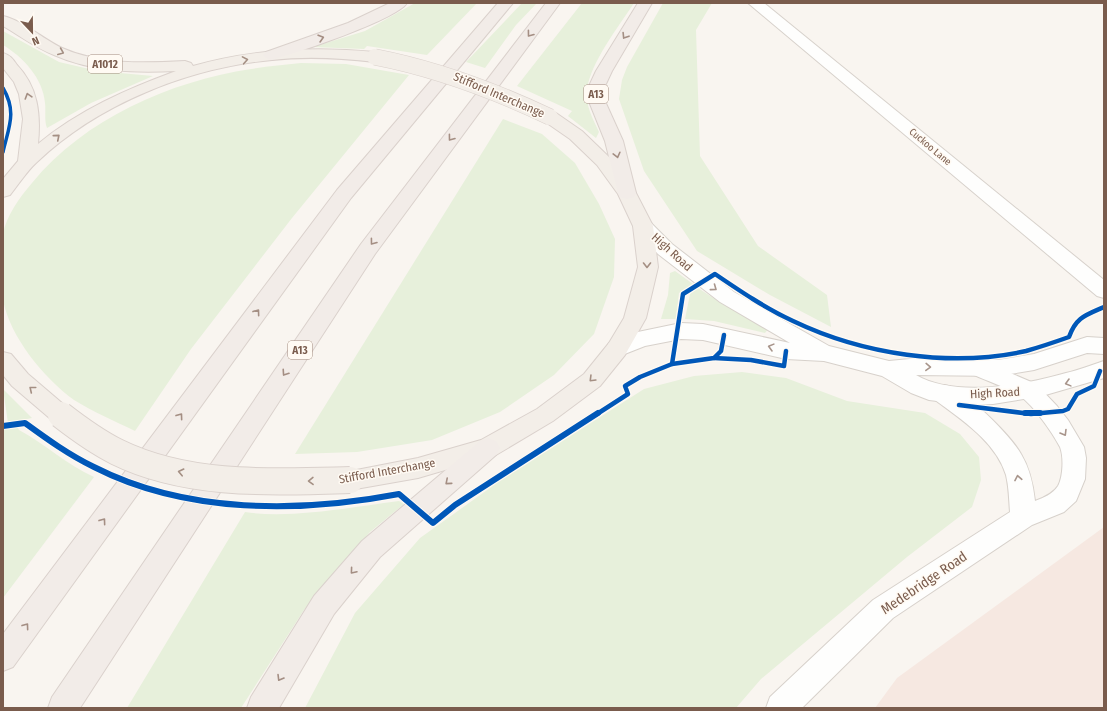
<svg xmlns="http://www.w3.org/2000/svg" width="1107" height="711" font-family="'Fira Sans Condensed',sans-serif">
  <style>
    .commercial { fill: #f6e8e1 }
    .green { fill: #e7f0db }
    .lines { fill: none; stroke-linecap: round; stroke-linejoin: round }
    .minor-casing { stroke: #d7d1cb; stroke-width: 2 }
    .tertiary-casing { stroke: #d7d1cb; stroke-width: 2 }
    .primary-casing { stroke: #dad1cc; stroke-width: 2 }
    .trunk-casing { stroke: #dad1cc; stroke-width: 2 }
    .minor { fill: #fefefd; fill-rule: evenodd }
    .tertiary { fill: #fefefd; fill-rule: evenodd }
    .primary { fill: #f3eee8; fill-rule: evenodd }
    .trunk { fill: #f2ece8; fill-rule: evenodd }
    .primary-bridge-far1-casing { stroke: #dad1cc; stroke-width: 17; stroke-linecap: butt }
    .primary-bridge-casing { stroke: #dad1cc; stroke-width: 28; stroke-linecap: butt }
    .primary-bridge-far1 { stroke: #f3eee8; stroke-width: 16 }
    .primary-bridge { stroke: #f3eee8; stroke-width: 26 }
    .cycleway-far2-casing { stroke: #fffaf3; stroke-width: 5.5 }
    .cycleway-far1-casing { stroke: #fffaf3; stroke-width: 7 }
    .cycleway-casing { stroke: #fffaf3; stroke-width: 8 }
    .cycleway-far2 { stroke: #0057b8; stroke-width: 3.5 }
    .cycleway-far1 { stroke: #0057b8; stroke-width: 4.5 }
    .cycleway { stroke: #0057b8; stroke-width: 6 }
    .oneway { stroke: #a48e83 }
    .oneway2 { stroke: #a48f83 }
    .oneway3 { stroke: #a8958b }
    .labels { text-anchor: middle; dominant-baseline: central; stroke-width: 3; stroke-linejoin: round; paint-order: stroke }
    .far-street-label { font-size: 10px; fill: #7a5c4d; stroke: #fffaf3 }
    .shield { fill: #fffaf3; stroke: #a28b7f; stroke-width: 1 }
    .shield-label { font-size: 11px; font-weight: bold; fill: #7a5c4d }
    .street-label { font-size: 12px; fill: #7a5c4d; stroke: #fffaf3 }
    .near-street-label { font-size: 14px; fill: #7a5c4d; stroke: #fffaf3 }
  </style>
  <rect width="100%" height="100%" fill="#f9f5f0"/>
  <polygon class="commercial" points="1104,527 1104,708 875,708 897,678"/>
  <g class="green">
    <polygon points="415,3 477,3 427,55 367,46 364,49 313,47 365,31"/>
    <polygon points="522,3 537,3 516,25 485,68 466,62"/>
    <path d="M582,3H634C619,26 590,63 587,90C585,105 593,119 599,132L596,138L568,116L572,111L517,86Z"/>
    <polygon points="663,3 712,3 696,30 700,156 758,246 827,295 831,327 770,295 697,251 644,171 619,99 622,80 627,67"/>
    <path d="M3,31L59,62L98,71L153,76L91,103L47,128C44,121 46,111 45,103C43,78 23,57 3,45Z"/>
    <path d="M301,63L346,64L409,75L292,218L191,349L135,431C115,421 93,412 74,400C44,378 10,337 3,300C2,292 3,283 3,275C3,262 1,247 3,234C6,216 20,197 32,183C84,119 171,81 251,69C268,66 284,65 301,63Z"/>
    <polygon points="503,119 542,134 575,163 599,204 615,239 614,277 594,334 554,375 500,412 432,440 357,452 295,454"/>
    <polygon points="675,271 693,284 679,293 676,319 661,319 668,295 670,273"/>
    <polygon points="698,288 724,305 769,328 765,333 714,321 685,319 690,294"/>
    <polygon points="742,372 786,378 847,401 925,413 960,434 979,457 981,480 972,507 907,557 761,679 736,708 305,708 355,613 420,538 497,483 644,389 694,376"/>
    <polygon points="3,389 32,418 8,423"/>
    <path d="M18,428L19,430C45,444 67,465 94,477L3,598V429Z"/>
    <path d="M399,501L404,504L370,532L304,610L241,708H127L245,512C290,519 353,507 399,501Z"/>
  </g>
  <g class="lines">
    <defs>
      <g id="minor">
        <polygon points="748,3 764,3 1104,280 1104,298 1097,296"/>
        <path d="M980,360L1036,384L1057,406L1068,420L1084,447L1086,458L1085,479L1076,501L1064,512L1032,525L893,618L802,708H766L770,697L873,600L1010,512C1009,500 1009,487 1006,475C996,442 962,420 935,400L932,394L935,388C938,387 941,385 944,385C963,387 1012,437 1021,454C1030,469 1033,484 1035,501C1043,498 1053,494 1058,486C1063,477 1064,457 1060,447C1052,432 1034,406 1020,396C1006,387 987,381 972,374L969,368L972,362Z"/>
      </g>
      <path id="tertiary" d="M643,220L650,222L672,244L734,292L829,346L889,361L920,358L998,360L1034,354L1087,337L1104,338V354L1087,353L1034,370L998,376L916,375C956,398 1024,385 1066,373C1079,370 1091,365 1104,361V378L1042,396L993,404L970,405L929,400L911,393L882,376L824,361L786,359L703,340L681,339L645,346L617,357L609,355L606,349L609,343L633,333L681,323L703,324L790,343L720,302L658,254L633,226L636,222Z"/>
      <g id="primary">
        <path d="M3,16C22,20 43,39 62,48C100,65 144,63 185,61L191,63L193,66C253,49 313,46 375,52L380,54L383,57L380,60L375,62C341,58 306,56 272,60C188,68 98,104 37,162C26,172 19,184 10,195L3,197V179L18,161L23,119L19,94L14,82L3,68V53C10,55 13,59 17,65C38,87 41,114 38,144C79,110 127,89 176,71C135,73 92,72 54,55C36,48 20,36 3,26Z"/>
        <polygon points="550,112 556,113 582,131 609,157 636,193 653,226 658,267 646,318 625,355 600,386 553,421 496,455 418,478 350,490 341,487 338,480 341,473 418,458 481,440 537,409 584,374 609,343 624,318 638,267 633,226 618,194 597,165 570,139 544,121 542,117 544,113"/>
        <polygon points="3,352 11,354 28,374 69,409 73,415 69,421 61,424 53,421 12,386 3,375"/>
      </g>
      <g id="trunk">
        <path d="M390,3H407C396,20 294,54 271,60L266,58L263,55L266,52L348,23Z"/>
        <polygon points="498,3 513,3 351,198 13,667 3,671 3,634 337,190"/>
        <polygon points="546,3 560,3 375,254 80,708 48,708 52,697 361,244"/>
        <polygon points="638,3 652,3 612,71 605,86 604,99 623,141 636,193 634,197 627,199 620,197 618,193 605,141 588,99 589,86 596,71"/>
        <polygon points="488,438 496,441 500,448 496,455 380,557 334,614 279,708 247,708 251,697 314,596 362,541 480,441"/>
      </g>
    </defs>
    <use href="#minor" class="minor-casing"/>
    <use href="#tertiary" class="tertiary-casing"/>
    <use href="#primary" class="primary-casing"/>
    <use href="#trunk" class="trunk-casing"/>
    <use href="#minor" class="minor"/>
    <use href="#tertiary" class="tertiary"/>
    <use href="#primary" class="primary"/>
    <use href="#trunk" class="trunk"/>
    <defs>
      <path id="primary-bridge-far1" d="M375,57C437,69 493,90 550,117"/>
      <path id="primary-bridge" d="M61,415C79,429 97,442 117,452C188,487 273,482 350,480"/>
    </defs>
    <use href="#primary-bridge-far1" class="primary-bridge-far1-casing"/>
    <use href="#primary-bridge" class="primary-bridge-casing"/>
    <use href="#primary-bridge-far1" class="primary-bridge-far1"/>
    <use href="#primary-bridge" class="primary-bridge"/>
    <defs>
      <path id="cycleway-far2" d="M3,88C17,112 9,126 3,152"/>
      <g id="cycleway-far1">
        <polyline points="714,358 751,360 784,366 786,351"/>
        <path d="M672,364L683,294L715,274C740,291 765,308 793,321C862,354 950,368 1026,351C1040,347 1055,342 1069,337C1076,317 1086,315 1104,307"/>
        <polyline points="959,405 1031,414 1063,411 1068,409 1077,394 1094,386 1100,371"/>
        <polyline points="597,414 628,394 625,386 640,377 672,364 714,358 721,351 724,335"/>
      </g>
      <g id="cycleway">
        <polyline points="1025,413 1040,413"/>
        <path d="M3,426L25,423C47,439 69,455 94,467C186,514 300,513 399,494L433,523L455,505L598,413"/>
      </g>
    </defs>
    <use href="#cycleway-far2" class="cycleway-far2-casing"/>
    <use href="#cycleway-far1" class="cycleway-far1-casing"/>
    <use href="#cycleway" class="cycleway-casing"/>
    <use href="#cycleway-far2" class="cycleway-far2"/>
    <use href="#cycleway-far1" class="cycleway-far1"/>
    <use href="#cycleway" class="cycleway"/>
  </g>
  <defs><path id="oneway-chevron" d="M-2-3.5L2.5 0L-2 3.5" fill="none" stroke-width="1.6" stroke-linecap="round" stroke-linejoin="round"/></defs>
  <g class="oneway">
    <use href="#oneway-chevron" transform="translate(530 34) rotate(127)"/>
    <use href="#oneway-chevron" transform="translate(625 36) rotate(122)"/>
    <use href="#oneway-chevron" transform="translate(321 38) rotate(-16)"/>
    <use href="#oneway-chevron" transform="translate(451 138) rotate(127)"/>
    <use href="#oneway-chevron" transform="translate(617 155) rotate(76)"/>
    <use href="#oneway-chevron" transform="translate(373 242) rotate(127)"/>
    <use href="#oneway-chevron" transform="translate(257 312) rotate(-54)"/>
    <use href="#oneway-chevron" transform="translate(285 373) rotate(124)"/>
    <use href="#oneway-chevron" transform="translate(180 416) rotate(-54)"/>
    <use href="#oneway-chevron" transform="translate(448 482) rotate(139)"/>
    <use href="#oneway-chevron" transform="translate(103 521) rotate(-54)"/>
    <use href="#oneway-chevron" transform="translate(353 571) rotate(130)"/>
    <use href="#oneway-chevron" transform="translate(26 626) rotate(-54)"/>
    <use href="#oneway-chevron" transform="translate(280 678) rotate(121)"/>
  </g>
  <g class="oneway2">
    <use href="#oneway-chevron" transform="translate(61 52) rotate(23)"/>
    <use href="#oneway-chevron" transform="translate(245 60) rotate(-10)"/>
    <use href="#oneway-chevron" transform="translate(28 96) rotate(-107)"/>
    <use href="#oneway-chevron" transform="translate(57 137) rotate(-40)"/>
    <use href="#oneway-chevron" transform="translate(647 265) rotate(90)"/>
    <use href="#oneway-chevron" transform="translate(592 379) rotate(135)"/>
    <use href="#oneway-chevron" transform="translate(32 389) rotate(-141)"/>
    <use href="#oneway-chevron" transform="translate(181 472) rotate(-167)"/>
    <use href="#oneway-chevron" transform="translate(311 481) rotate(179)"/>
  </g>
  <g class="oneway3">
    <use href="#oneway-chevron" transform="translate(714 288) rotate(36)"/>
    <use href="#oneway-chevron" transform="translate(771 347) rotate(-165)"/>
    <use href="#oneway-chevron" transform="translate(928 367) rotate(2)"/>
    <use href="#oneway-chevron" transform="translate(1068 383) rotate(165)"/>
    <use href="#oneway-chevron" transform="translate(1064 433) rotate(59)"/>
    <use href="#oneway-chevron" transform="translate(1018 478) rotate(-101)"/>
  </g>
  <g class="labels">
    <g class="far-street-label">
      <text transform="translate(930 147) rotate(40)">Cuckoo Lane</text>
    </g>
    <g class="shield">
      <rect x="88" y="55" width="34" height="18" rx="3"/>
      <rect x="584" y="85" width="24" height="18" rx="3"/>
      <rect x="288" y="341" width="24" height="18" rx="3"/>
    </g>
    <g class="shield-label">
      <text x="105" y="64">A1012</text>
      <text x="596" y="94">A13</text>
      <text x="300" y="350">A13</text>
    </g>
    <g class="street-label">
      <text transform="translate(499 95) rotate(23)">Stifford Interchange</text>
      <text transform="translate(672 252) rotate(42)">High Road</text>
      <text transform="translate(995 393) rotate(-3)">High Road</text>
      <text transform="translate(387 471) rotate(-10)">Stifford Interchange</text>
    </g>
    <g class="near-street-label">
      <text transform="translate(924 583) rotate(-34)">Medebridge Road</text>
    </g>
  </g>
  <rect width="1107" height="711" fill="none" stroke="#7a5c4d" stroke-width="8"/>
  <g transform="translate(32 32) rotate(158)" stroke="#fffaf3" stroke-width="3" paint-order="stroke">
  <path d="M0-3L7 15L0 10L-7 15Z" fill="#7a5c4d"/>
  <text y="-6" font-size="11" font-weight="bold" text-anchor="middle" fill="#7a5c4d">N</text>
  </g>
</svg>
